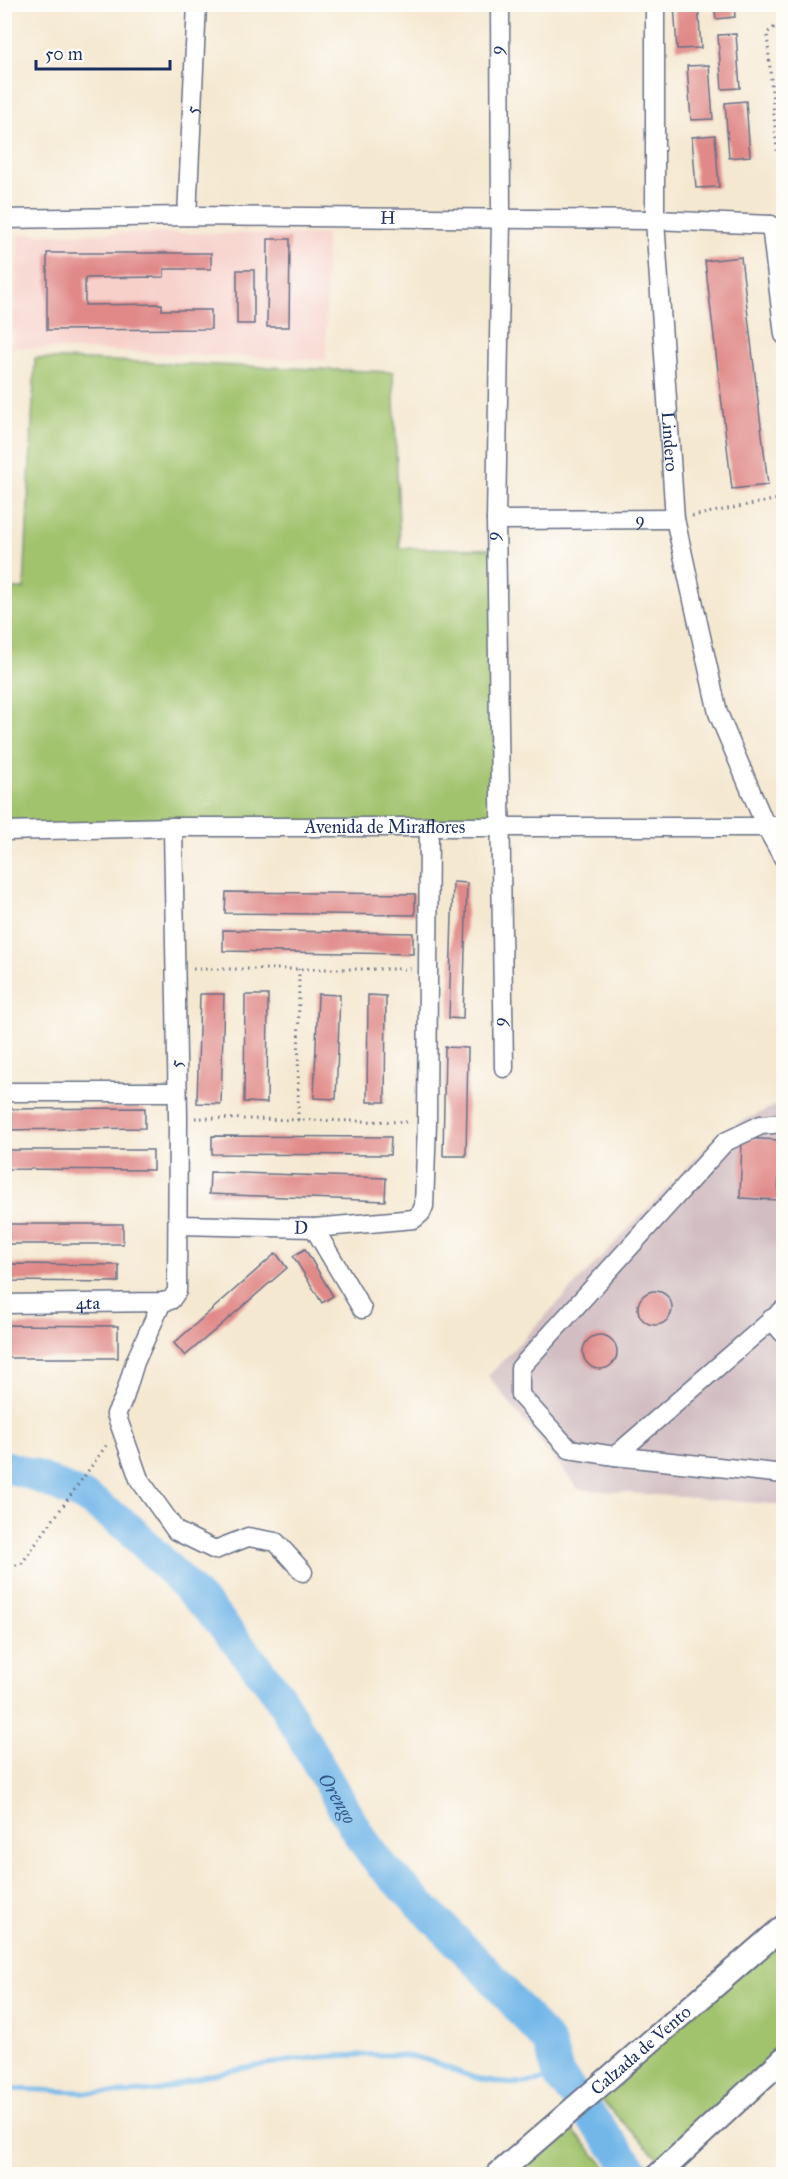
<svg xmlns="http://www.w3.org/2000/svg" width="788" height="2179" font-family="'IM FELL Great Primer',serif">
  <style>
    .built { fill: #f7d0ca }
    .industrial { fill: #d2bec2 }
    .green { fill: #a1c36d; stroke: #5e7966; stroke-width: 1.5 }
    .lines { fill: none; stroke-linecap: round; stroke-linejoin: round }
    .stream { stroke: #73b7e9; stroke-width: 5 }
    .river { stroke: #73b7e9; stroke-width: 32 }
    .building { fill: #e08988 }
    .minor-casing { stroke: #677086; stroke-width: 21 }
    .major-casing { stroke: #677086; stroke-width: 26 }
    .path { stroke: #677086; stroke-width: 3; stroke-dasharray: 1.5 4.5; stroke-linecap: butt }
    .minor { stroke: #fff; stroke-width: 18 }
    .major { stroke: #fff; stroke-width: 22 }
    .labels { text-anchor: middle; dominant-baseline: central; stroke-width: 4.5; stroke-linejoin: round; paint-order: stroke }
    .street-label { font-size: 18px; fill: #1b2f5e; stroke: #fdfcf7 }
    .water-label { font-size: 20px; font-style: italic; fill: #355888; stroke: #fdfcf7 }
  </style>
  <rect width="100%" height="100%" fill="#fdfcf7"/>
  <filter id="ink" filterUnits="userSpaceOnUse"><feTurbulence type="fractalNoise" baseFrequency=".0167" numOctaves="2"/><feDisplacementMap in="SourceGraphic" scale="12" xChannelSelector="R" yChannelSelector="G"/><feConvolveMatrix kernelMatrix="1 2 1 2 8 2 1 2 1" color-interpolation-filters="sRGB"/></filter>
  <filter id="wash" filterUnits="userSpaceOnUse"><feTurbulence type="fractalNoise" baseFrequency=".008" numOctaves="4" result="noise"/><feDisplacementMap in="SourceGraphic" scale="24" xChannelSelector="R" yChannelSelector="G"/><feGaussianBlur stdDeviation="1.35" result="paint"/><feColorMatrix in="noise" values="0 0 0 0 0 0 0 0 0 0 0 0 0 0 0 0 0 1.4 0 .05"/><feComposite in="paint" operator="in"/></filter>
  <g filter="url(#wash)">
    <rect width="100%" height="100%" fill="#f5e8d1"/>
    <polygon class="built" points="171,233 326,235 326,360 12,347 19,234"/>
    <polygon class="industrial" points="783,1102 783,1505 578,1489 488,1376 722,1131"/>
    <g class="green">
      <polygon points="35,358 393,372 400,548 497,549 499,826 5,831 5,589 24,589"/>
      <polygon points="783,1926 783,2058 667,2167 592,2091"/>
      <polygon points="562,2118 604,2165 608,2174 498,2174"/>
    </g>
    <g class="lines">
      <path class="stream" d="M4,2089C54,2089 105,2096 155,2091C172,2089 186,2081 202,2077C268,2062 338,2051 405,2056C426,2057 442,2066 461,2073C496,2086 524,2087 559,2076"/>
      <path class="river" id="s1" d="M4,1466L31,1474L90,1500L130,1529L219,1620L276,1691L359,1835L380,1864L486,1971L549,2043L559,2076L636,2174"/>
    </g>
    <g id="blocks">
      <g class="building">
        <polygon points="674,4 698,4 701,48 677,49"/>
        <polygon points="714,4 734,4 735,17 716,19"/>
        <polygon points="736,34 740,88 722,89 718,35"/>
        <polygon points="709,65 713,119 691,120 687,66"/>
        <polygon points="746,101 750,156 729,158 725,103"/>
        <polygon points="715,135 719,187 696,188 692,137"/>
        <polygon points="268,239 290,239 289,327 267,327"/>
        <polygon points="47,253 211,253 211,269 164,269 164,277 85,278 85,305 162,304 162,310 211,310 211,329 47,330"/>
        <polygon points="741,257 768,485 732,489 705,261"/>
        <rect x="237" y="270" width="17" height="54"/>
        <polygon points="453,882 467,883 463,1019 449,1018"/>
        <polygon points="226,892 415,894 415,915 225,913"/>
        <polygon points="223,930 413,933 413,954 223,951"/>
        <polygon points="200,994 224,994 221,1104 197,1103"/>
        <polygon points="318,994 340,995 336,1099 314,1098"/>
        <polygon points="245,995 268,995 267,1103 244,1102"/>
        <polygon points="368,995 386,996 385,1102 367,1102"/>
        <polygon points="445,1047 468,1048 466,1156 443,1156"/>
        <polygon points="145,1108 145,1128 4,1130 4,1109"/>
        <polygon points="212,1136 391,1137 390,1155 212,1154"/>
        <polygon points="742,1138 780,1140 778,1200 740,1198"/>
        <polygon points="4,1150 153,1150 153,1170 4,1169"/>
        <polygon points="210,1172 386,1178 385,1201 209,1194"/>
        <rect x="4" y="1224" width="119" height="20"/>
        <polygon points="305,1249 333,1296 322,1303 293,1256"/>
        <polygon points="276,1253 287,1268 185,1356 174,1343"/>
        <polygon points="4,1264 119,1265 119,1282 4,1281"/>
        <circle cx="655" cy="1308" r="17"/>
        <polygon points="4,1325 118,1326 118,1358 4,1358"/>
        <circle cx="600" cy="1352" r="17"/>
      </g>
    </g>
  </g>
  <g filter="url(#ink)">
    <use href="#blocks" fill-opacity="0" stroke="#677086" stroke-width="1.5"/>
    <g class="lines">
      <defs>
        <g id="minor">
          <path id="s2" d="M500,4L501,219L496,520L504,1068"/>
          <path id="s3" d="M655,4V220L675,519L718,713L766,827L784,859"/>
          <path id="s4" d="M187,216L197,4"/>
          <path id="s5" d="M4,219L187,216L655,220L771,225"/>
          <polyline points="771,225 784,335"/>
          <path id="s6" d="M496,520L675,519"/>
          <path id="s7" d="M4,831L173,827H766L784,824"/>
          <polyline points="4,1092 177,1092"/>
          <polyline points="784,1123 761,1125 725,1142 520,1368 520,1395 569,1449 615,1456 784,1309"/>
          <path id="s8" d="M178,1225L314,1228L414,1219L421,1213L424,1206L427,1123L429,826"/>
          <polyline points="314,1228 362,1309"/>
          <polyline points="162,1302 135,1362 124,1398 116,1414 139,1479 176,1531 215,1550 248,1537 276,1542 303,1572"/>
          <path id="s9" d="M4,1304L162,1302L171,1300L177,1291L178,1117L173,827"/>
          <polyline points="771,1319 784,1334"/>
          <polyline points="615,1456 784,1474"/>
        </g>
        <g id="major">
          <path id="s10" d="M498,2174L784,1926"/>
          <polyline points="659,2174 784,2058"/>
        </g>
      </defs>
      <use href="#minor" class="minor-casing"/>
      <use href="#major" class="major-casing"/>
      <g class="path">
        <polyline points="777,151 767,33 784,20"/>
        <polyline points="692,516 784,498"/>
        <polyline points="193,969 411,969"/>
        <polyline points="195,1118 411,1122"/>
        <polyline points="298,1120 299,969"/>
        <polyline points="4,1569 22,1563 108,1443"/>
      </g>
      <use href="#minor" class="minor"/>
      <use href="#major" class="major"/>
    </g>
  </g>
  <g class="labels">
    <g class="street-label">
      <text stroke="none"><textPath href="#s2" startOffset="46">6</textPath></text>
      <text stroke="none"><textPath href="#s4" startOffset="106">5</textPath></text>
      <text stroke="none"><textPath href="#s5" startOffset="384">H</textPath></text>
      <text stroke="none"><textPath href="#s3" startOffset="438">Lindero</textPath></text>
      <text stroke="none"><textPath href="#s6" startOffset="144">9</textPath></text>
      <text stroke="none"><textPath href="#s2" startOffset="532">6</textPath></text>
      <text stroke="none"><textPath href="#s7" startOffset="381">Avenida de Miraflores</textPath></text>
      <text stroke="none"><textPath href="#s2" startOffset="1018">6</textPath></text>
      <text transform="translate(176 1064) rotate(-91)">5</text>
      <text stroke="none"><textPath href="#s8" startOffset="123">D</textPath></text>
      <text stroke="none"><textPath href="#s9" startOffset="84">4ta</textPath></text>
      <text stroke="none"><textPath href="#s10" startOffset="189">Calzada de Vento</textPath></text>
    </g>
    <g class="water-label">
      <text stroke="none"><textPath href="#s1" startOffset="484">Orengo</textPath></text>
    </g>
  </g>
  <rect width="788" height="2179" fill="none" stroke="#fdfcf7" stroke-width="24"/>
  <path d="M36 60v9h134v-9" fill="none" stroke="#1b2f5e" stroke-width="3"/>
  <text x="45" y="60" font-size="18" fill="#1b2f5e" stroke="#fdfcf7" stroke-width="4.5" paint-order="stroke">50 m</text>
</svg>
